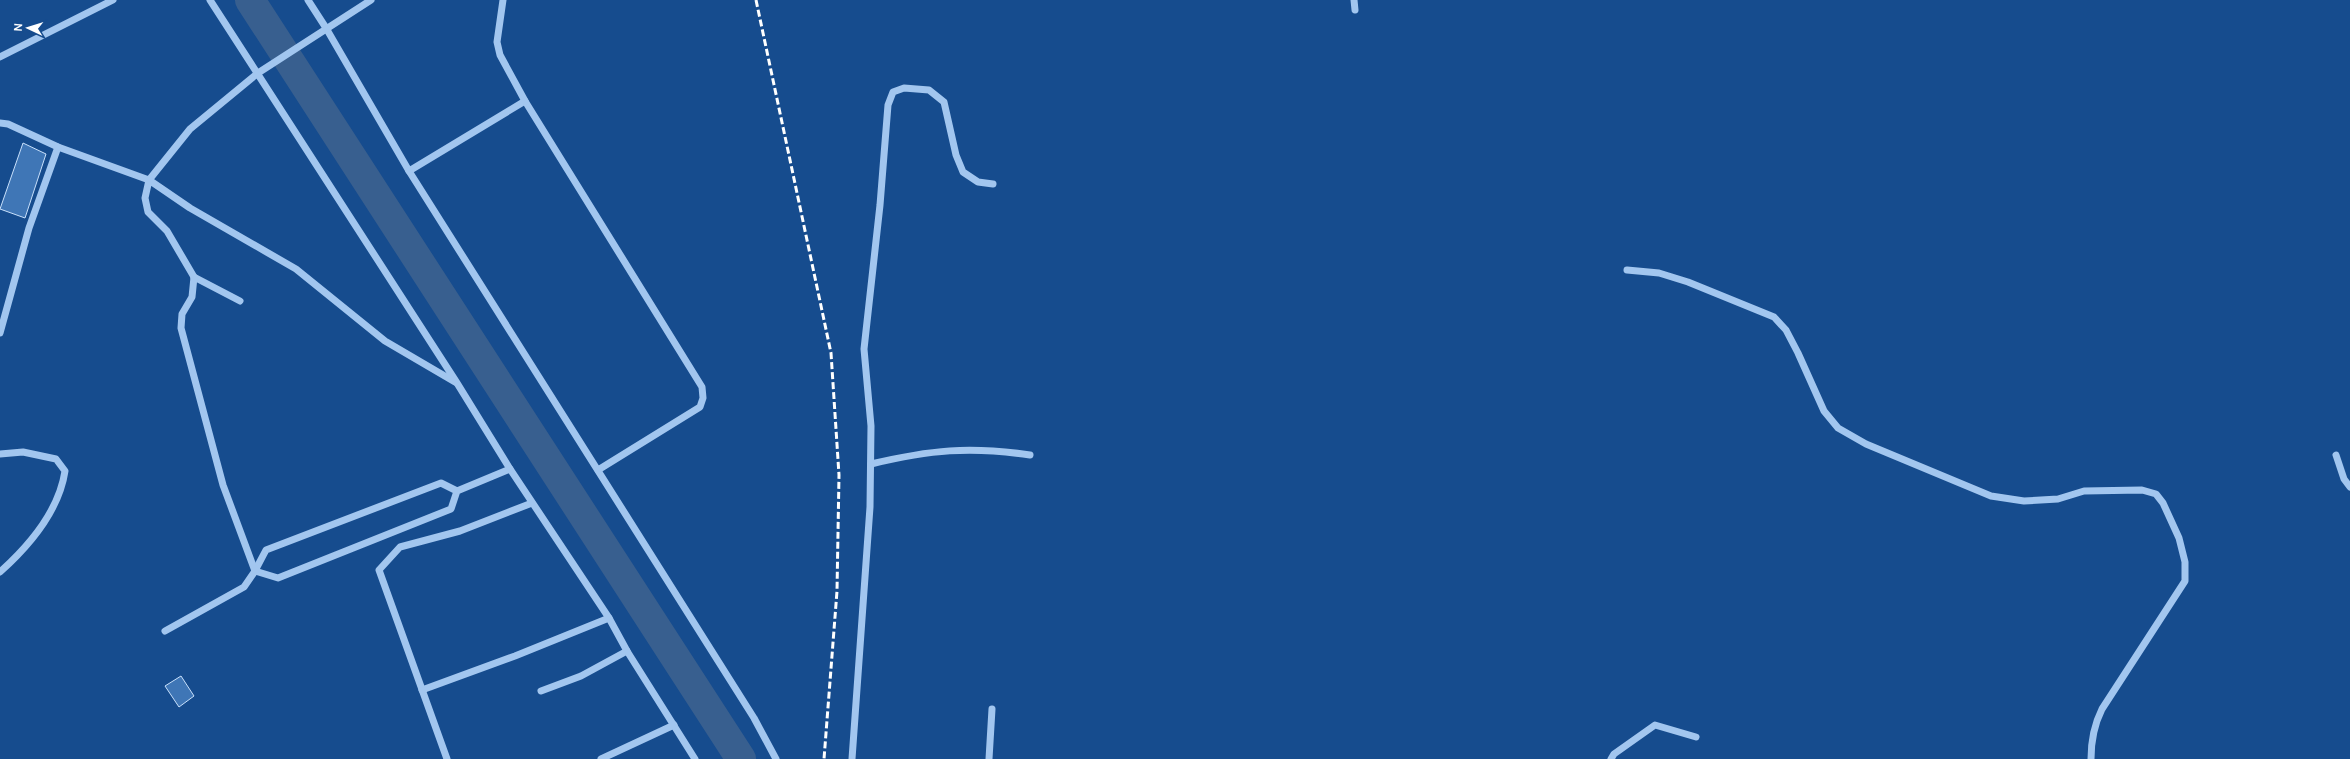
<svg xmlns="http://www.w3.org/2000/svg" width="2350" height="759" font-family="Manrope,sans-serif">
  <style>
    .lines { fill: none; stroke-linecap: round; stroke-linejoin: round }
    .river { stroke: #385f8f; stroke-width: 30 }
    .building { fill: #3f76b6; stroke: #c8e0fb }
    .minor { stroke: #a2c6ef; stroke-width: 7 }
    .rail { stroke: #fff; stroke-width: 3; stroke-dasharray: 7 3; stroke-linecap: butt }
  </style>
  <rect width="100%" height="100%" fill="#164c8e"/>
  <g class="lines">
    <polyline class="river" points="250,0 741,759"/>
  </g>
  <g class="building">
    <polygon points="23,143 46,154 25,218 0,209"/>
    <polygon points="181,676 194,696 179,707 165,686"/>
  </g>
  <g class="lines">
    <g class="minor">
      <polyline points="210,0 457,383 510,469 609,618 627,651 695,759"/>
      <polyline points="308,0 326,28 409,171 754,718 776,759"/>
      <polyline points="503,0 497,42 500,55 525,101 702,387 703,398 700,407 598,470"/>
      <polyline points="1354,0 1355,10"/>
      <polyline points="0,57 113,0"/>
      <polyline points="0,123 8,124 58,147 149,180 190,129 258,73 371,0"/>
      <polyline points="409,171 525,101"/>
      <path d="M1627,270L1659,273L1688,282L1774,317L1786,330L1798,353L1824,411L1838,428L1866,444L1991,496L2024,501L2058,499L2084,491L2142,490L2156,494L2163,503L2179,538L2185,562V581L2102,709C2094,725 2091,740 2091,759"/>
      <polyline points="194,277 240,301"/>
      <polyline points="0,333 29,228 58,147"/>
      <path d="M0,454L23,452L56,459L65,471C59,511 29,546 0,572"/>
      <polyline points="2336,455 2344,479 2350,487"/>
      <path d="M871,464C930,450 969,446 1030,455"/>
      <polyline points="457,491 451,509 278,578 255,571 266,550 441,483 457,491 510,469"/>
      <polyline points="165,631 244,587 255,571 223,485 181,328 182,314 192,297 194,277 167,231 148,212 145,198 149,180 190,208 296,269 385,341 455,382"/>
      <polyline points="422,690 515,656 609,618"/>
      <polyline points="541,691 581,676 627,651"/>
      <polyline points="447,759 379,570 400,547 460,531 532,503"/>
      <polyline points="601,759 674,725"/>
      <polyline points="852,759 870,507 871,426 864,349 880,205 888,105 893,92 904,88 929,90 944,102 956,155 963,172 978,182 993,184"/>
      <polyline points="989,759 992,709"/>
      <polyline points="1611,759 1614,754 1655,725 1696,737"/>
    </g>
    <polyline class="rail" points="756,0 831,353 839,475 837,591 824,759"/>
  </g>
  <g transform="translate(28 28) rotate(274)" stroke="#164c8e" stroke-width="3" paint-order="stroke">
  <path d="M0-3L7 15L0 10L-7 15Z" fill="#ffffff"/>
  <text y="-6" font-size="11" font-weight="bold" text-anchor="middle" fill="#ffffff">N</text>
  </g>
</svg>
